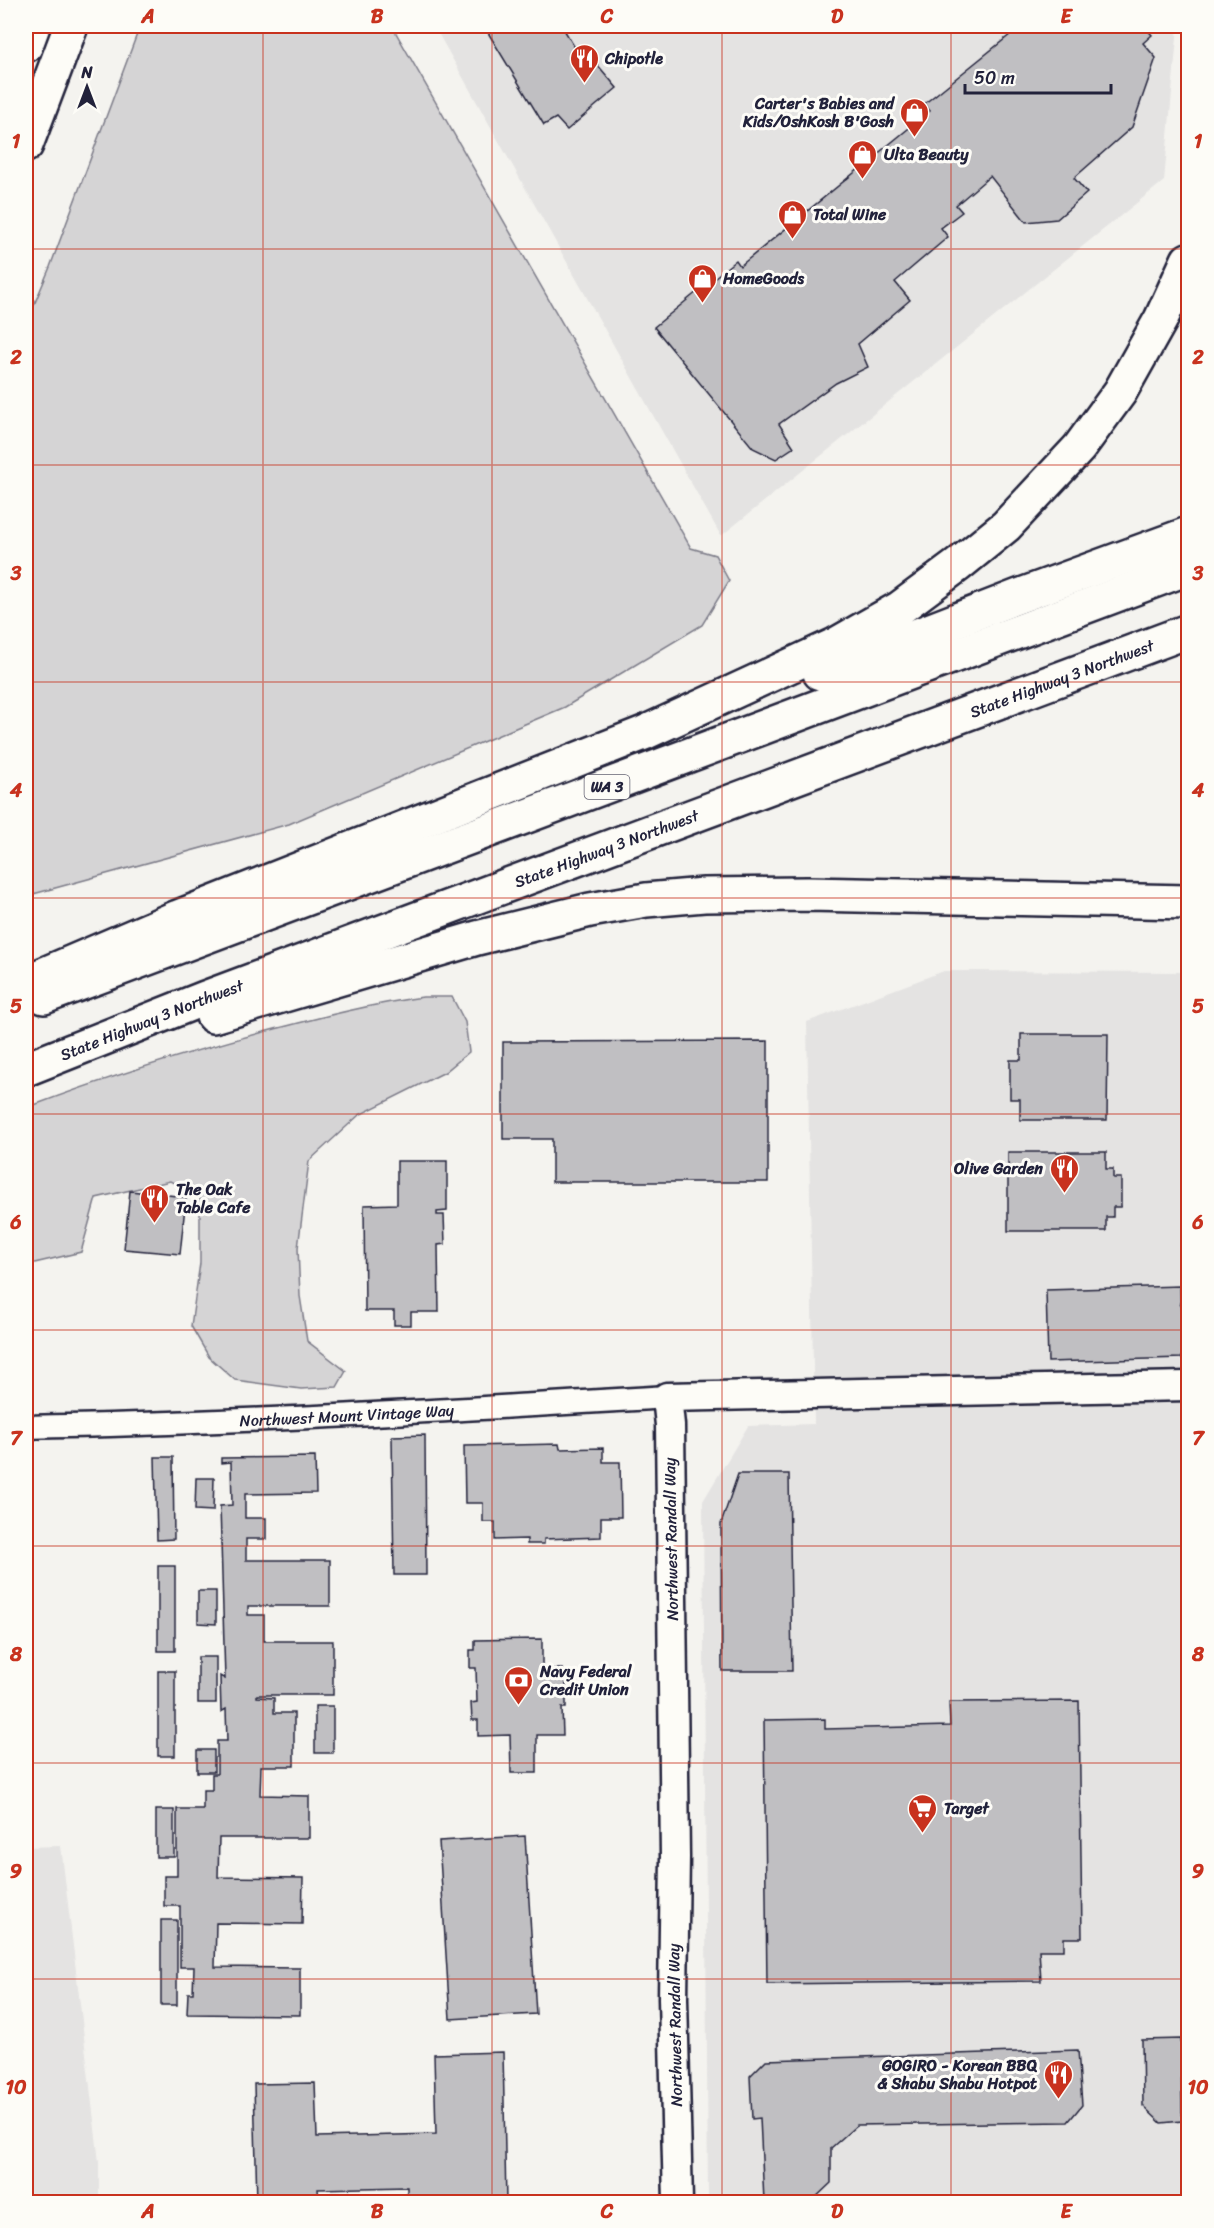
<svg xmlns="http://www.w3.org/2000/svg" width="1214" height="2228" font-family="Sriracha,sans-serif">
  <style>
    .built { fill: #e4e3e2 }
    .green { fill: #d5d4d5; stroke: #7c7b88; stroke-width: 1.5 }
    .building { fill: #c0bfc2; stroke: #22223b; stroke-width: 1.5 }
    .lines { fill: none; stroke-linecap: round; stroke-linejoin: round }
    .minor-casing { stroke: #22223b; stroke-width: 27 }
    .tertiary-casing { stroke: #22223b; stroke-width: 33 }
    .secondary-casing { stroke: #22223b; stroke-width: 38 }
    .motorway-casing { stroke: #22223b; stroke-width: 38 }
    .minor { stroke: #fdfcf7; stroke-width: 22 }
    .tertiary { stroke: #fdfcf7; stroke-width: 28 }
    .secondary { stroke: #fdfcf7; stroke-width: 33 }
    .motorway { stroke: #fdfcf7; stroke-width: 33 }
    .grid { fill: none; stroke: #c8321e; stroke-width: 1.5; stroke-opacity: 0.55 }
    .labels { text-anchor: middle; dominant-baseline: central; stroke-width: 6; stroke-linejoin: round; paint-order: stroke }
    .shield { fill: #fdfcf7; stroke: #646373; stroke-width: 1.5 }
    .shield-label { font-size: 15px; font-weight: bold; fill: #22223b }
    .poi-label { font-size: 16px; font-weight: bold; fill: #22223b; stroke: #fdfcf7; text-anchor: start }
    .street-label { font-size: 16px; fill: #22223b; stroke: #fdfcf7 }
    .neatline { fill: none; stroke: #c8321e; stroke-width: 2 }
    .grid-label { font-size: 20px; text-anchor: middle; font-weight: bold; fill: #c8321e }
  </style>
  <rect width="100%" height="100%" fill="#f4f3ef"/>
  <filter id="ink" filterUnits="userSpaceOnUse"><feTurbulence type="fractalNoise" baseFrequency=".0167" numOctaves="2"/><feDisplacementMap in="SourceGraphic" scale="12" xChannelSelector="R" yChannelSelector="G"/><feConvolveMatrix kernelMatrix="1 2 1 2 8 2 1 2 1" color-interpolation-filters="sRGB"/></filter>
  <g filter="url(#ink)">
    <g class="built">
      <polygon points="434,26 1178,26 1164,181 721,536"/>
      <polygon points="944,971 1185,972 1188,1410 1188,2202 708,2202 703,1501 748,1426 814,1424 807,1022"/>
      <polygon points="61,1846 99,2162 99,2202 26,2202 26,1847"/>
    </g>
    <g class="green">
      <polygon points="140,26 392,26 691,548 715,555 729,581 702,625 565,707 289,824 26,896 26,324 50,267"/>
      <path d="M423,997H452L465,1022L469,1052L445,1072L359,1115L309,1161L298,1248L300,1296L307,1341L346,1371L337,1387L301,1389L235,1380L209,1357L191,1326L200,1263V1196L170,1181L96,1198L81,1252L26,1265V1108C107,1077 191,1051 275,1029C325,1016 371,1004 423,997Z"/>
    </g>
    <g class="building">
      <polygon points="484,26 562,26 584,63 591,57 617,88 567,130 556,118 544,125"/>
      <polygon points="1021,26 1144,26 1152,35 1143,43 1156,58 1132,127 1074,178 1087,193 1057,219 1026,222 990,176 956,205 962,212 941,228 948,237 895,282 910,300 858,344 868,367 836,383 779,424 794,447 776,459 753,448 654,327 736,260 740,266 930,111 924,104"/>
      <polygon points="1021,1034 1108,1034 1107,1120 1020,1120 1020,1099 1010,1099 1010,1060 1021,1060"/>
      <polygon points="768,1041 768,1182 552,1182 552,1139 503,1139 503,1042"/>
      <polygon points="1008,1152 1106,1152 1106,1169 1113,1169 1113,1178 1121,1178 1121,1207 1113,1207 1113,1217 1106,1217 1106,1231 1008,1231"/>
      <polygon points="397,1161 447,1161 447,1211 437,1212 437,1215 444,1215 445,1244 438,1245 439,1312 411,1312 411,1325 394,1325 394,1311 365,1311 364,1205 397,1204"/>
      <polygon points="130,1191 186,1197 180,1254 124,1249"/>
      <polygon points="1180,1286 1182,1358 1048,1362 1046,1290"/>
      <polygon points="425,1435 426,1575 394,1575 392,1436"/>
      <polygon points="559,1444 560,1449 603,1448 603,1462 620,1462 621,1517 601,1517 601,1537 544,1539 544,1544 527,1544 527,1539 495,1540 495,1522 483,1522 483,1503 465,1503 464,1446"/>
      <polygon points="155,1457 173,1457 174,1539 157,1540"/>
      <polygon points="315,1457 316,1493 245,1494 245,1518 266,1518 266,1539 246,1539 246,1560 330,1560 330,1606 248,1606 248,1615 264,1615 264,1641 333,1641 333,1695 257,1695 257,1697 274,1698 274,1713 294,1713 294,1766 261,1766 260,1795 309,1796 309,1838 219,1838 218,1877 303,1878 302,1924 216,1923 215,1967 300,1968 300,2015 187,2014 188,1993 193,1993 194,1967 180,1967 180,1906 164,1906 164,1876 177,1876 177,1809 203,1809 203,1790 212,1790 212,1774 217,1774 217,1741 227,1741 226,1709 221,1712 220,1676 225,1679 220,1506 232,1505 231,1462 221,1463 221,1458"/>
      <polygon points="738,1474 789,1474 792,1671 722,1671 721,1524"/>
      <polygon points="196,1478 214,1478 213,1511 195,1510"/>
      <rect x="158" y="1566" width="17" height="85"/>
      <polygon points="198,1591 216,1591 216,1624 198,1623"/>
      <polygon points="542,1639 542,1669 562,1669 562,1679 566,1679 566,1708 562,1708 563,1735 537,1735 537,1773 511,1773 510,1735 478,1736 478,1720 472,1720 471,1703 477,1702 476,1668 470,1668 470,1650 475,1650 475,1640"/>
      <rect x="198" y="1657" width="18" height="46"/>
      <rect x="158" y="1671" width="17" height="85"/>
      <polygon points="1079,1701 1082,1938 1064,1938 1064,1950 1039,1950 1041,1981 767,1984 764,1720 825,1719 825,1729 950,1726 949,1702"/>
      <rect x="315" y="1706" width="18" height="47"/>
      <rect x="197" y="1750" width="17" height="22"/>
      <rect x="156" y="1810" width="18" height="47"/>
      <polygon points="525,1836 536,2014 450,2019 439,1841"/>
      <rect x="161" y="1920" width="16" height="85"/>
      <polygon points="1181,2039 1182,2121 1161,2123 1143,2106 1142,2040"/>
      <polygon points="1078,2050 1082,2105 1068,2122 857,2125 831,2148 831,2183 813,2200 764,2201 760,2118 752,2119 750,2076 766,2060"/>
      <polygon points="503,2052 506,2202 407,2202 407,2187 318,2189 319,2202 257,2202 254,2084 315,2083 317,2137 436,2134 434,2054"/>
    </g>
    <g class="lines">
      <defs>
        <g id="minor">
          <path id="s1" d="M26,1427C240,1423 454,1410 667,1397"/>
        </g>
        <polyline id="tertiary" points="678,2202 673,1998 675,1857 670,1425 667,1397 1188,1386"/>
        <g id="secondary">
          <polyline points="26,45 33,26"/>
          <polyline points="26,145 71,26"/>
        </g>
        <g id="motorway">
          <polyline points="820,673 1019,596 1188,534"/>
          <polyline points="26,982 178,917 644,733 835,645 900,608 958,565 1006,526 1079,448 1120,392 1161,319 1188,260"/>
          <polyline points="44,997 1188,568"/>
          <polyline points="213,1016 477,938 590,910 646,900 704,895 808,894 1188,902"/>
          <path id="s2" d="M26,1069L205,998L1188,631"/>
        </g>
      </defs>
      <use href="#minor" class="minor-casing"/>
      <use href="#tertiary" class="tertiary-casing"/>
      <use href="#secondary" class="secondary-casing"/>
      <use href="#motorway" class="motorway-casing"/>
      <use href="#minor" class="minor"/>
      <use href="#tertiary" class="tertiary"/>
      <use href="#secondary" class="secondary"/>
      <use href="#motorway" class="motorway"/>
    </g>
  </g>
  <path class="grid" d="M263,26V2202M492,26V2202M722,26V2202M951,26V2202M26,249H1188M26,465H1188M26,682H1188M26,898H1188M26,1114H1188M26,1330H1188M26,1546H1188M26,1763H1188M26,1979H1188"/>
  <defs>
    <symbol id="restaurant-pin" viewBox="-11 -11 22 30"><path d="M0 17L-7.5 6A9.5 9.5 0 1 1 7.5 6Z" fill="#c8321e" stroke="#fdfcf7"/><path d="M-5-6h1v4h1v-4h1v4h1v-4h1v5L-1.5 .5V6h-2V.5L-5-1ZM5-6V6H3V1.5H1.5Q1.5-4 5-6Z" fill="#fff"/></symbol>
    <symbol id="shop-pin" viewBox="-11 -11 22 30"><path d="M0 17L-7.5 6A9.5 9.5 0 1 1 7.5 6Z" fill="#c8321e" stroke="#fdfcf7"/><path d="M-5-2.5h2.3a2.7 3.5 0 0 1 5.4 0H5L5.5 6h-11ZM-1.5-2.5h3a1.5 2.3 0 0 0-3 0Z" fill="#fff"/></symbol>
    <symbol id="bank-pin" viewBox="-11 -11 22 30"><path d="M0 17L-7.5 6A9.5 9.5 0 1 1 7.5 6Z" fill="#c8321e" stroke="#fdfcf7"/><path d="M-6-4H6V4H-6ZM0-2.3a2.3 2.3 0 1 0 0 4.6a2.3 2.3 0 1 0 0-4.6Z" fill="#fff"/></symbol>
    <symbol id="supermarket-pin" viewBox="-11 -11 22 30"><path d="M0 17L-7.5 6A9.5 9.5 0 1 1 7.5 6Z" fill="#c8321e" stroke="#fdfcf7"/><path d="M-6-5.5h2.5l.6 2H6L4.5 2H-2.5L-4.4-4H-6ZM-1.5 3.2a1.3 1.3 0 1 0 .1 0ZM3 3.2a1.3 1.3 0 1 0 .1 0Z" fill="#fff"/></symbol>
  </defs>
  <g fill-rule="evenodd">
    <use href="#restaurant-pin" x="568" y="42" width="33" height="45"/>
    <use href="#shop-pin" x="898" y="96" width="33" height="45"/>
    <use href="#shop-pin" x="846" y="138" width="33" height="45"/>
    <use href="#shop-pin" x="776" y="198" width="33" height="45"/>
    <use href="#shop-pin" x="686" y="262" width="33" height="45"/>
    <use href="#restaurant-pin" x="1048" y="1152" width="33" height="45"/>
    <use href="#restaurant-pin" x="138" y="1182" width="33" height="45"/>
    <use href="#bank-pin" x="502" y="1664" width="33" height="45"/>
    <use href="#supermarket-pin" x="906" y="1792" width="33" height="45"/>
    <use href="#restaurant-pin" x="1042" y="2058" width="33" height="45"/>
  </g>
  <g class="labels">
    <rect class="shield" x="584.5" y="775" width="45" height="24" rx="4.5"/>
    <g class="shield-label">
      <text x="607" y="787">WA 3</text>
    </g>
    <g class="poi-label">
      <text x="605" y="58">Chipotle</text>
      <text x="894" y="103" text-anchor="end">Carter's Babies and<tspan x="894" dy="18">Kids/OshKosh B'Gosh</tspan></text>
      <text x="884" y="154">Ulta Beauty</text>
      <text x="813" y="214">Total Wine</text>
      <text x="723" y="278">HomeGoods</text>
      <text x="1043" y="1168" text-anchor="end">Olive Garden</text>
      <text x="176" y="1189">The Oak<tspan x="176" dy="18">Table Cafe</tspan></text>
      <text x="540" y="1671">Navy Federal<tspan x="540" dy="18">Credit Union</tspan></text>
      <text x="944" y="1808">Target</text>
      <text x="1037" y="2065" text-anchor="end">GOGIRO - Korean BBQ<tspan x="1037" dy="18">&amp; Shabu Shabu Hotpot</tspan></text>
    </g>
    <g class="street-label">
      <text stroke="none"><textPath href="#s2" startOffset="1107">State Highway 3 Northwest</textPath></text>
      <text stroke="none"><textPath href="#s2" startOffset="621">State Highway 3 Northwest</textPath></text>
      <text stroke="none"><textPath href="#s2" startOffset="135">State Highway 3 Northwest</textPath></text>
      <text stroke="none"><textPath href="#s1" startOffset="321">Northwest Mount Vintage Way</textPath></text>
      <text transform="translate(671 1539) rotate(-91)">Northwest Randall Way</text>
      <text transform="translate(675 2025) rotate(-91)">Northwest Randall Way</text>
    </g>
  </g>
  <rect width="1214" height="2228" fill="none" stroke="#fdfcf7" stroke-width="66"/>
  <g transform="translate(87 87)" stroke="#fdfcf7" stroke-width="4.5" paint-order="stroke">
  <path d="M0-4.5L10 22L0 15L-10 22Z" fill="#22223b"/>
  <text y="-9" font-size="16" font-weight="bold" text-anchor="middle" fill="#22223b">N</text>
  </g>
  <path d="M965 84v9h146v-9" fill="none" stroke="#22223b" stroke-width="3"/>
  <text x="974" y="84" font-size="18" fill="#22223b" stroke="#fdfcf7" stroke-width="4.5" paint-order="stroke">50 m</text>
  <rect x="33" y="33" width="1148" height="2162" class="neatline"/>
  <g class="grid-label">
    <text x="148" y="23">A</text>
    <text x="377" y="23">B</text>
    <text x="607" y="23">C</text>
    <text x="837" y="23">D</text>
    <text x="1066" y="23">E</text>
    <text x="16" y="148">1</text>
    <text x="1198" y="148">1</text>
    <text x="16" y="364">2</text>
    <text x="1198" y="364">2</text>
    <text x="16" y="580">3</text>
    <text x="1198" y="580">3</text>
    <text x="16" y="797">4</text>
    <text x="1198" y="797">4</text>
    <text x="16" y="1013">5</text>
    <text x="1198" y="1013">5</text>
    <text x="16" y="1229">6</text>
    <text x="1198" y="1229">6</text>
    <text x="16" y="1445">7</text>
    <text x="1198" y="1445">7</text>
    <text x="16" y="1661">8</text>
    <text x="1198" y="1661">8</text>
    <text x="16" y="1878">9</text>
    <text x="1198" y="1878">9</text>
    <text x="16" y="2094">10</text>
    <text x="1198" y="2094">10</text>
    <text x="148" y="2218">A</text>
    <text x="377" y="2218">B</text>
    <text x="607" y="2218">C</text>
    <text x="837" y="2218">D</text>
    <text x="1066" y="2218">E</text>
  </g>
</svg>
